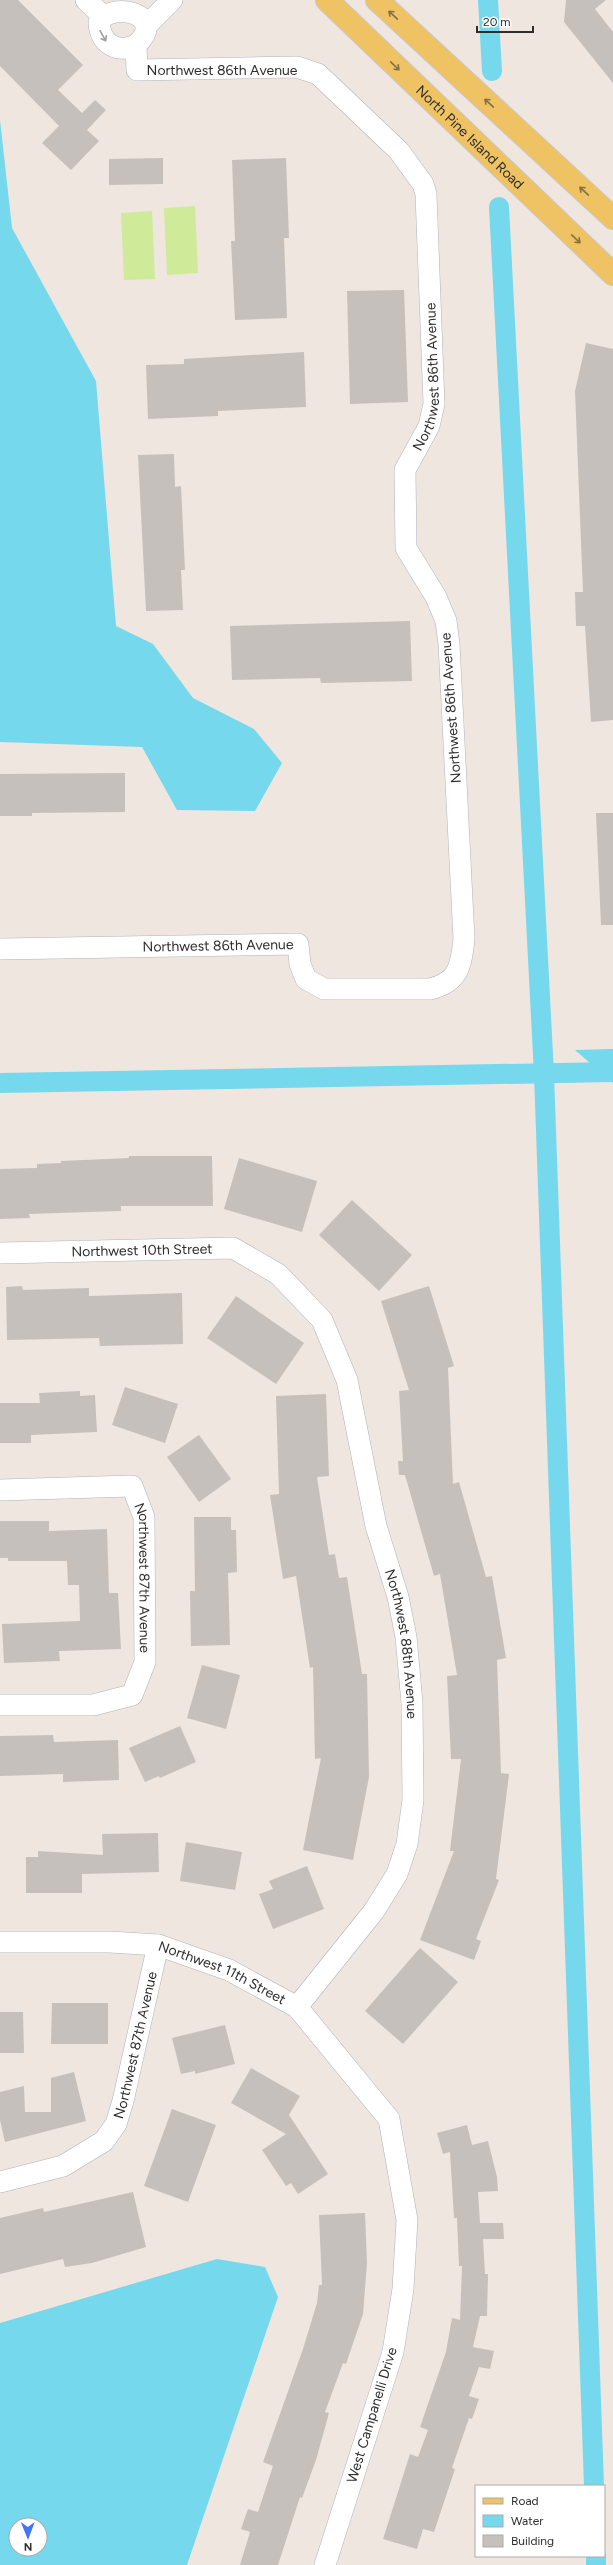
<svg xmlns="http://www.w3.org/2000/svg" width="613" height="2565" font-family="Figtree,sans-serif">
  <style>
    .pitch { fill: #cfea99 }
    .water { fill: #75d8ed; fill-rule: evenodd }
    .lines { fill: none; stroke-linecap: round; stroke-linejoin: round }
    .canal { stroke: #75d8ed; stroke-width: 20 }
    .building { fill: #c6c0bc }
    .minor-casing { stroke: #b0b3bd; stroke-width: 22 }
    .major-casing { stroke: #c8c8c8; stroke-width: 24 }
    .minor { stroke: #fff; stroke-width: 21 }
    .major { stroke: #efc263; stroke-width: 22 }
    .oneway { stroke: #847045 }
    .oneway2 { stroke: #a0a0a0 }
    .labels { text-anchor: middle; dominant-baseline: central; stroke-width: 3.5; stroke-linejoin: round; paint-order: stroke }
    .street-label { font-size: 14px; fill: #2d2d2d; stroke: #fff }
  </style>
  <rect width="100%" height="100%" fill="#eee6df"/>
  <g class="pitch">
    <polygon points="195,206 198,273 167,275 164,208"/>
    <polygon points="152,211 155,279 124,280 121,213"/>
  </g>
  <g class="water">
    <polygon points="0,120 12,228 96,381 116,626 153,644 193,698 254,729 282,763 255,811 177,810 142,747 0,742"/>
    <polygon points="613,1049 613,1083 575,1050"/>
    <path d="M217,2259L265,2267L278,2297L187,2565H0V2323ZM16,2525H40V2549H16Z"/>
  </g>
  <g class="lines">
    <g class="canal">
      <polyline points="488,0 492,71"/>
      <polyline points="499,207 544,1074 594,2486"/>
      <polyline points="0,1083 613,1072"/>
      <polyline points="596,2556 596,2565"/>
    </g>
  </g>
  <g class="building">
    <polygon points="0,0 18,0 83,65 58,90 82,113 95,100 106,110 87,130 99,141 71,170 42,143 59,126 0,66"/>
    <polygon points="566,0 606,0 595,9 613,32 613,83 564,22"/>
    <polygon points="163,158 163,184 109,185 109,159"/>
    <polygon points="286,158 289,238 284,238 287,318 235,320 231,241 235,241 232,160"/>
    <polygon points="404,290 408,402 350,404 347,291"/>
    <polygon points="586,343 613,349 613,720 591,722 585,626 576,626 575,592 583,592 575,391"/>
    <polygon points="304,352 306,407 218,411 218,416 148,419 146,365 184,364 184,359"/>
    <polygon points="174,454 175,487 181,486 185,570 181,570 183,610 146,611 138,455"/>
    <polygon points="410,621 412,681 321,683 320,678 232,680 230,626"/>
    <polygon points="125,773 125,812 32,813 32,816 0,816 0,774"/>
    <polygon points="596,813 613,813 613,925 601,925"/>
    <polygon points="129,1156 212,1156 213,1206 121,1206 121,1211 29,1214 30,1218 0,1219 0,1169 37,1168 37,1164 61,1163 61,1161 129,1158"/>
    <polygon points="239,1158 317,1181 302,1232 224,1209"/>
    <polygon points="352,1200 412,1255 379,1291 319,1235"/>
    <polygon points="22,1286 23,1290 89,1288 89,1296 182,1293 183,1344 100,1346 99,1338 7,1340 6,1287"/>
    <polygon points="429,1286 454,1366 448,1368 453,1484 459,1482 486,1577 492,1576 506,1658 497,1660 501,1773 509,1774 496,1879 499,1880 476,1939 481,1941 474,1960 420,1940 454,1851 450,1851 461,1759 451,1759 447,1676 457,1675 440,1574 434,1576 405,1475 399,1475 398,1461 403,1461 399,1391 409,1390 381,1301"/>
    <polygon points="236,1296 304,1343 276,1384 207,1338"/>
    <polygon points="125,1387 178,1404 165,1443 112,1425"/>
    <polygon points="80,1391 80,1396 95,1395 97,1432 31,1435 31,1443 0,1443 0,1403 40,1403 39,1393"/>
    <polygon points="326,1394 329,1476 317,1477 329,1555 335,1554 339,1578 347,1577 362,1674 367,1674 369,1777 353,1860 303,1850 321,1758 315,1759 313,1667 310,1668 296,1576 283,1579 270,1495 279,1494 276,1396"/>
    <polygon points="199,1435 231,1479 199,1502 167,1457"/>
    <polygon points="194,1517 231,1517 231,1530 236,1530 237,1572 228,1573 230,1645 191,1646 190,1591 195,1591"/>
    <polygon points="0,1521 49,1521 49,1531 107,1529 109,1593 118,1593 121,1649 59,1651 60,1661 4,1663 2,1624 80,1621 79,1585 68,1585 67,1561 8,1561 8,1558 0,1558"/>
    <polygon points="202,1665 240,1675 226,1729 187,1718"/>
    <polygon points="180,1726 196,1762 160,1778 159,1776 145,1782 129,1748"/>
    <polygon points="53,1735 54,1742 118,1740 119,1780 63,1782 63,1774 0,1776 0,1736"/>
    <polygon points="158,1833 159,1872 82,1874 82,1893 26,1893 26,1857 38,1857 38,1851 103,1855 102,1834"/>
    <polygon points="186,1842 242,1852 235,1890 180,1881"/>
    <polygon points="307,1866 324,1909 273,1929 259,1894 273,1889 269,1881"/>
    <polygon points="420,1948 458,1982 403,2044 365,2011"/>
    <polygon points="52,2003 108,2003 108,2044 51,2044"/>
    <polygon points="0,2012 23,2012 24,2053 0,2053"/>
    <polygon points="225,2025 235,2064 195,2074 195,2071 181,2074 172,2038"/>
    <polygon points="251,2068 300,2096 289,2115 328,2174 298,2194 291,2183 286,2186 262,2150 286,2134 231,2103"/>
    <polygon points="74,2072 86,2121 5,2142 0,2120 0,2092 24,2086 25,2112 51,2112 51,2078"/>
    <polygon points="172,2109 216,2125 188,2202 144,2186"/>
    <polygon points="467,2125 472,2145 488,2141 497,2177 498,2191 478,2192 480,2223 503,2223 504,2239 483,2239 485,2274 488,2274 487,2316 480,2316 473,2347 494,2351 490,2369 479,2367 469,2396 479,2399 472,2419 469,2418 452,2468 455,2469 434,2532 423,2529 417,2549 383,2539 410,2454 418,2457 428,2430 420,2427 446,2352 452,2318 460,2320 462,2266 459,2266 457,2218 454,2218 450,2152 443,2154 437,2133"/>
    <polygon points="133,2192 146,2247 92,2263 65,2267 63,2259 0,2274 0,2218 43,2208 44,2212"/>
    <polygon points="365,2213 367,2263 363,2314 346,2364 343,2363 325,2412 329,2413 316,2460 302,2498 300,2497 278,2565 240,2565 250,2532 241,2529 248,2509 258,2512 273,2466 263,2462 303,2349 317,2303 319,2285 322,2285 319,2215"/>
  </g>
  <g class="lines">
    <defs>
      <g id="minor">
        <polyline points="86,0 101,14"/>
        <polyline points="146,26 172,0"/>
        <path id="s1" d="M0,949L298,944L300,964L306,979L324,989H430C459,982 461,966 464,939L449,644L446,621L436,597L406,548L405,470L429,426L434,404L426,194L423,184L399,151L318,74L297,67L137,70L136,45C169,15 112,0 99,22C100,43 116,54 136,45"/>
        <path id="s2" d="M0,1253L233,1248L278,1274L322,1320L347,1380L376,1526L398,1597L406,1637L412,1703L413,1800L407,1844L397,1874L374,1911L297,2007"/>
        <path id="s3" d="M0,1490L132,1486L144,1517L145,1662L132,1695L93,1705H0"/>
        <path id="s4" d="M0,1942H110L158,1945L229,1970L297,2007L389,2119L407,2220L403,2289L393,2352L325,2565"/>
        <path id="s5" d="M0,2182L63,2166L104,2141L116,2124L123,2101L158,1945"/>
      </g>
      <g id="major">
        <path id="s6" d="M327,0L613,274"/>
        <polyline points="377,0 613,218"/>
      </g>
    </defs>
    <use href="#minor" class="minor-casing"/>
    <use href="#major" class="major-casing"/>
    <use href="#minor" class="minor"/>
    <use href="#major" class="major"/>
  </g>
  <defs><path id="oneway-shaft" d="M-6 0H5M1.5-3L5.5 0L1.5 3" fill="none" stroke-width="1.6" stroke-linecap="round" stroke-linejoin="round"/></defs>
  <g class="oneway">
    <use href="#oneway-shaft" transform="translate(393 15) rotate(-137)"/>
    <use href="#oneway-shaft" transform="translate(395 66) rotate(44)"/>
    <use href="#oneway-shaft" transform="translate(489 103) rotate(-137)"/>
    <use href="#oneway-shaft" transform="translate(584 191) rotate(-137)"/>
    <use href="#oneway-shaft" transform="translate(576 239) rotate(44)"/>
  </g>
  <use class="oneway2" href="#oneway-shaft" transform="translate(103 36) rotate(61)"/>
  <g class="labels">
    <g class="street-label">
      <text x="222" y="70">Northwest 86th Avenue</text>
      <text stroke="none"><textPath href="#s6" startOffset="198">North Pine Island Road</textPath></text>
      <text stroke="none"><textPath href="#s1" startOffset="1106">Northwest 86th Avenue</textPath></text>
      <text transform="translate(451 708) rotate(-94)">Northwest 86th Avenue</text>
      <text stroke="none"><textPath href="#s1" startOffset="218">Northwest 86th Avenue</textPath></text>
      <text stroke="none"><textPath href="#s2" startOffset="142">Northwest 10th Street</textPath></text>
      <text stroke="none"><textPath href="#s3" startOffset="226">Northwest 87th Avenue</textPath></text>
      <text stroke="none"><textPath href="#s2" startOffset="684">Northwest 88th Avenue</textPath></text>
      <text stroke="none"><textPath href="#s4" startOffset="228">Northwest 11th Street</textPath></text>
      <text stroke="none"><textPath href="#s5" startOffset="215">Northwest 87th Avenue</textPath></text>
      <text transform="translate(372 2415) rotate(-73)">West Campanelli Drive</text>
    </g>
  </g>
  <rect x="475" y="2485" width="130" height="72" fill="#ffffff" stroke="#ababab"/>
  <rect x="483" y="2498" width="20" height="6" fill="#efc263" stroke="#ababab"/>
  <text x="511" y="2505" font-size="12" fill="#2d2d2d">Road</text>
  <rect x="483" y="2515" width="20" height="12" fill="#75d8ed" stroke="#ababab"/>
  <text x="511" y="2525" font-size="12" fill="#2d2d2d">Water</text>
  <rect x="483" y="2535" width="20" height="12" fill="#c6c0bc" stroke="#ababab"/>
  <text x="511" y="2545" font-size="12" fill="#2d2d2d">Building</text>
  <g transform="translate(28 2537) rotate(179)"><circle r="19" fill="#ffffff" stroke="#ababab"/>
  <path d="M0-3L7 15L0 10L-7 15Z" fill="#4375f7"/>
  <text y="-6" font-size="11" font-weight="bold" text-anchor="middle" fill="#2d2d2d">N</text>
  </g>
  <path d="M477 26v6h56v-6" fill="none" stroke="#2d2d2d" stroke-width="2"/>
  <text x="483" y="26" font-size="12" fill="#2d2d2d" stroke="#ffffff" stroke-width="3" paint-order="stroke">20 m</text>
</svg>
